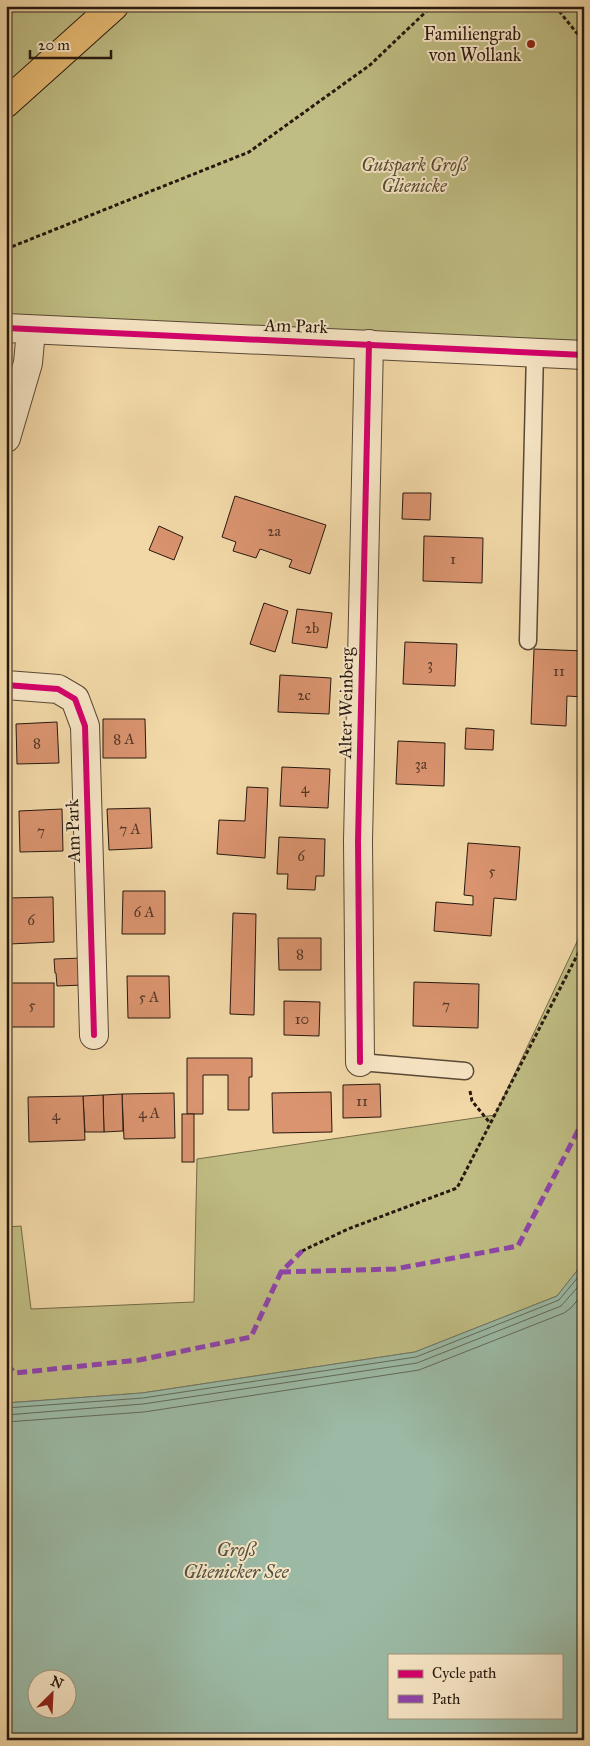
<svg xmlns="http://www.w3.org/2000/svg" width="590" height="1746" font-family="'IM FELL Great Primer',serif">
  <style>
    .green { fill: #bfbd83; stroke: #736a49 }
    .water { fill: #9bbaa6; stroke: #6d796a; fill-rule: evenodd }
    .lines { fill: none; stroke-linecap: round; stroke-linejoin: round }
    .shore { stroke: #61695a; stroke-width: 1 }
    .building { fill: #da946f; stroke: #27180f }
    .service-casing { stroke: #5a4835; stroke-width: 19 }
    .minor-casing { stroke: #5a4835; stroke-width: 30 }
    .primary-casing { stroke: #27180f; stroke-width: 30 }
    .path { stroke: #27180f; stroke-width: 3; stroke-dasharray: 4 2.5; stroke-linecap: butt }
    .service { stroke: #f7e6c6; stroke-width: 16 }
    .minor { stroke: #f7e6c6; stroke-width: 28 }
    .primary { stroke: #e9bc74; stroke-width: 28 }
    .quiet { stroke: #8e44ad; stroke-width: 5; stroke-dasharray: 10 5; stroke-linecap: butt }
    .cycleway-casing { stroke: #f7e6c6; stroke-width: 9 }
    .cycleway { stroke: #d6006c; stroke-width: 6 }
    .poi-dot { fill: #8f2418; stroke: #f7e6c6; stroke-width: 2 }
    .labels { text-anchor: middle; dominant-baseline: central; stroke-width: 4; stroke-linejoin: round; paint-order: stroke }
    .number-label { font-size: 15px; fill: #543727 }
    .poi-label { font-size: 18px; fill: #27180f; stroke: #f7e6c6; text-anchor: end }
    .park-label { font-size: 18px; font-style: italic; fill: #554a32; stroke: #f7e6c6 }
    .street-label { font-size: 18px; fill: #27180f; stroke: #f7e6c6 }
    .water-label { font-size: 19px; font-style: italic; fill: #505144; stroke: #f7e6c6 }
  </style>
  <rect width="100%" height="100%" fill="#f2d8a7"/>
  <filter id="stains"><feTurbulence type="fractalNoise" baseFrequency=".004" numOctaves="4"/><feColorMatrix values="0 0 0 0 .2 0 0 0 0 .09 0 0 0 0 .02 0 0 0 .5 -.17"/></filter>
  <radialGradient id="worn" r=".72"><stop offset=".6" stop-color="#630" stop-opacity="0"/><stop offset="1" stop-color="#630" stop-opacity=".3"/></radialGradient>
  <g class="green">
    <polygon points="6,6 584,6 584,355 6,336"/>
    <polygon points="584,927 584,1262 557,1296 415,1352 142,1393 6,1403 6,1227 21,1226 31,1309 194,1302 197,1159 495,1115"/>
  </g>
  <path class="water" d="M584,1262V1740H6V1403L142,1393L415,1352L557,1296ZM389,1655H561V1717H389ZM38,1678H68V1708H38Z"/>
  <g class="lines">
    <g class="shore">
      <polyline points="6,1408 143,1398 416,1357 559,1300 584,1270"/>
      <polyline points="6,1415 143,1404 417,1363 561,1306 584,1280"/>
      <polyline points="6,1422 144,1412 419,1370 564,1313 571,1308 584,1292"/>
    </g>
  </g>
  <g class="building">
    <polygon points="403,493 431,493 430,520 402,519"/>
    <polygon points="235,496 326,525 310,574 289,567 292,560 260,549 256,558 233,551 236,542 222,537"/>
    <polygon points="159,526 183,537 174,560 149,550"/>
    <polygon points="424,536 483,538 482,583 423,581"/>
    <polygon points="264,603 288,611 275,652 250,644"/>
    <polygon points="297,609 332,613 327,648 292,643"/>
    <polygon points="405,642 457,644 455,686 403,684"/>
    <polygon points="534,649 584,651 583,697 567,696 566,726 531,724"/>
    <polygon points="280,675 331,678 329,714 278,712"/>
    <polygon points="103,719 145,719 146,758 103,758"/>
    <polygon points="57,722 59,763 17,764 16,724"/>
    <polygon points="466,728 494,730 493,750 465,749"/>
    <polygon points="398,741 445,743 444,786 396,784"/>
    <polygon points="282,767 330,769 328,808 280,806"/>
    <polygon points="247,787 268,788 265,858 217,854 219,820 245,821"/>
    <polygon points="150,808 152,848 109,850 107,809"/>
    <polygon points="62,809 63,851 20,852 19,811"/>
    <polygon points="279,837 325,839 324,876 316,876 315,890 287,889 288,874 277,874"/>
    <polygon points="468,843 520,847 516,900 494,898 491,936 434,931 436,902 473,905 473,896 464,895"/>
    <polygon points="123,891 165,891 165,934 122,934"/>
    <polygon points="53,897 54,942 9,944 8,898"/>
    <polygon points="233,913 256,914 254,1015 230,1014"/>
    <polygon points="278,938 321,938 321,970 279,970"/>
    <polygon points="83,958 84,985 57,986 56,973 55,973 54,959"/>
    <polygon points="127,976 169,976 170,1018 128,1018"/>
    <polygon points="414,982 479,984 478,1028 413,1026"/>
    <rect x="9" y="983" width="45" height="44"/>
    <polygon points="284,1001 320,1002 319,1036 284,1035"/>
    <polygon points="187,1058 252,1058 252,1077 249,1077 249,1110 228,1110 228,1075 203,1075 203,1114 187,1114"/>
    <polygon points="380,1084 381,1117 343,1118 343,1085"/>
    <polygon points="331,1092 332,1132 273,1133 272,1093"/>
    <polygon points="174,1093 175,1138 124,1139 122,1094"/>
    <polygon points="122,1094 123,1131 104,1132 103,1095"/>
    <polygon points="103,1095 104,1132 85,1132 83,1096"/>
    <polygon points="83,1096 85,1140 29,1142 28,1097"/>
    <rect x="182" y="1114" width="12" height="48"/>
  </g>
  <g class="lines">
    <defs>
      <g id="service">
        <polyline points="528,641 535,352"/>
        <polyline points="360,1062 465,1071"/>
      </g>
      <g id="minor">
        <polyline points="6,328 584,355"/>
        <polyline points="6,438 28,363 31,330"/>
        <polyline points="6,685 58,689 75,699 85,726 94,1035"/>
        <polyline points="360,1062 358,841 369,344"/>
      </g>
      <polyline id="primary" points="6,103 114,6"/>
    </defs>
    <use href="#service" class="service-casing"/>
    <use href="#minor" class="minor-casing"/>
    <use href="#primary" class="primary-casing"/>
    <g class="path">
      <polyline points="555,6 584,42"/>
      <polyline points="6,249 249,152 370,65 432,6"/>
      <polyline points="470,1091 472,1101 490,1123"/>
      <polyline points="302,1251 348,1229 457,1188 584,942"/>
    </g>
    <use href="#service" class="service"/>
    <use href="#minor" class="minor"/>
    <use href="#primary" class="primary"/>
    <g class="quiet">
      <polyline points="281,1272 395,1269 518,1246 584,1119"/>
      <polyline points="6,1364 15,1373 139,1360 251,1337 281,1272 302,1251"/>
    </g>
    <defs>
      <g id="cycleway">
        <polyline points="6,328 584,355"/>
        <polyline points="6,685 58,689 75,699 85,726 94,1035"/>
        <polyline points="360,1062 358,841 369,344"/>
      </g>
    </defs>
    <use href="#cycleway" class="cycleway-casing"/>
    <use href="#cycleway" class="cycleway"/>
  </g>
  <circle class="poi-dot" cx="531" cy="44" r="5"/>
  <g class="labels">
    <g class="number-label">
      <text x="274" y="531">2a</text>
      <text x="453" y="559">1</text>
      <text x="312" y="628">2b</text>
      <text x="430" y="664">3</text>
      <text x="559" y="671">11</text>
      <text x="304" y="695">2c</text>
      <text x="124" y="739">8 A</text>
      <text x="37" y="743">8</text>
      <text x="421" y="764">3a</text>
      <text x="305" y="788">4</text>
      <text x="130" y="829">7 A</text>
      <text x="41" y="831">7</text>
      <text x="301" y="856">6</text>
      <text x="492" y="871">5</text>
      <text x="144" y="912">6 A</text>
      <text x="31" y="920">6</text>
      <text x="300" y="954">8</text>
      <text x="149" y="997">5 A</text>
      <text x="32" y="1005">5</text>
      <text x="446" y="1005">7</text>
      <text x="302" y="1019">10</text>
      <text x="362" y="1101">11</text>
      <text x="149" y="1113">4 A</text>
      <text x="56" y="1115">4</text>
    </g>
    <g class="poi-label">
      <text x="521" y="34">Familiengrab<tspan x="521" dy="21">von Wollank</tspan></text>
    </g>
    <g class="park-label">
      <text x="414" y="165">Gutspark Groß<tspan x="414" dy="21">Glienicke</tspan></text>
    </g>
    <g class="street-label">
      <text transform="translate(296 326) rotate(2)">Am Park</text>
      <text transform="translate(346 703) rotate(-89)">Alter Weinberg</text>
      <text transform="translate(73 831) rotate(-92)">Am Park</text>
    </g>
    <g class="water-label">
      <text x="236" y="1549">Groß<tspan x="236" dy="22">Glienicker See</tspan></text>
    </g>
  </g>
  <rect width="590" height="1746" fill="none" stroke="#f2d8a7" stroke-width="25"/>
  <rect x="8" y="8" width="575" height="1731" fill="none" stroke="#27180f" stroke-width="2.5"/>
  <rect x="12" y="12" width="565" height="1721" fill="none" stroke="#27180f"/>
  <rect x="388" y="1654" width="175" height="65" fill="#f7e6c6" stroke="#a4947d"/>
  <rect x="398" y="1670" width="25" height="8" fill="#d6006c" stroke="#a4947d"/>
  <text x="432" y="1678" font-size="15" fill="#27180f">Cycle path</text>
  <rect x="398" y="1695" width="25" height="8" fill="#8e44ad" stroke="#a4947d"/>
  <text x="432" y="1704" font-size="15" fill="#27180f">Path</text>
  <g transform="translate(52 1694) rotate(24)"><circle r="24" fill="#f7e6c6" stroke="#a4947d"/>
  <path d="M0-4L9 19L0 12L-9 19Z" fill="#8f2418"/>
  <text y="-8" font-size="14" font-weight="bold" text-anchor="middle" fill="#27180f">N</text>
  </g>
  <path d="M30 50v8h81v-8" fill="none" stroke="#27180f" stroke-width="2.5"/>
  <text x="38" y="50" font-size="15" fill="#27180f" stroke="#f7e6c6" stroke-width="4" paint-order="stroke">20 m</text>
  <rect width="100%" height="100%" filter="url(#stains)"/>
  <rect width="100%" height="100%" fill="url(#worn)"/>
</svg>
